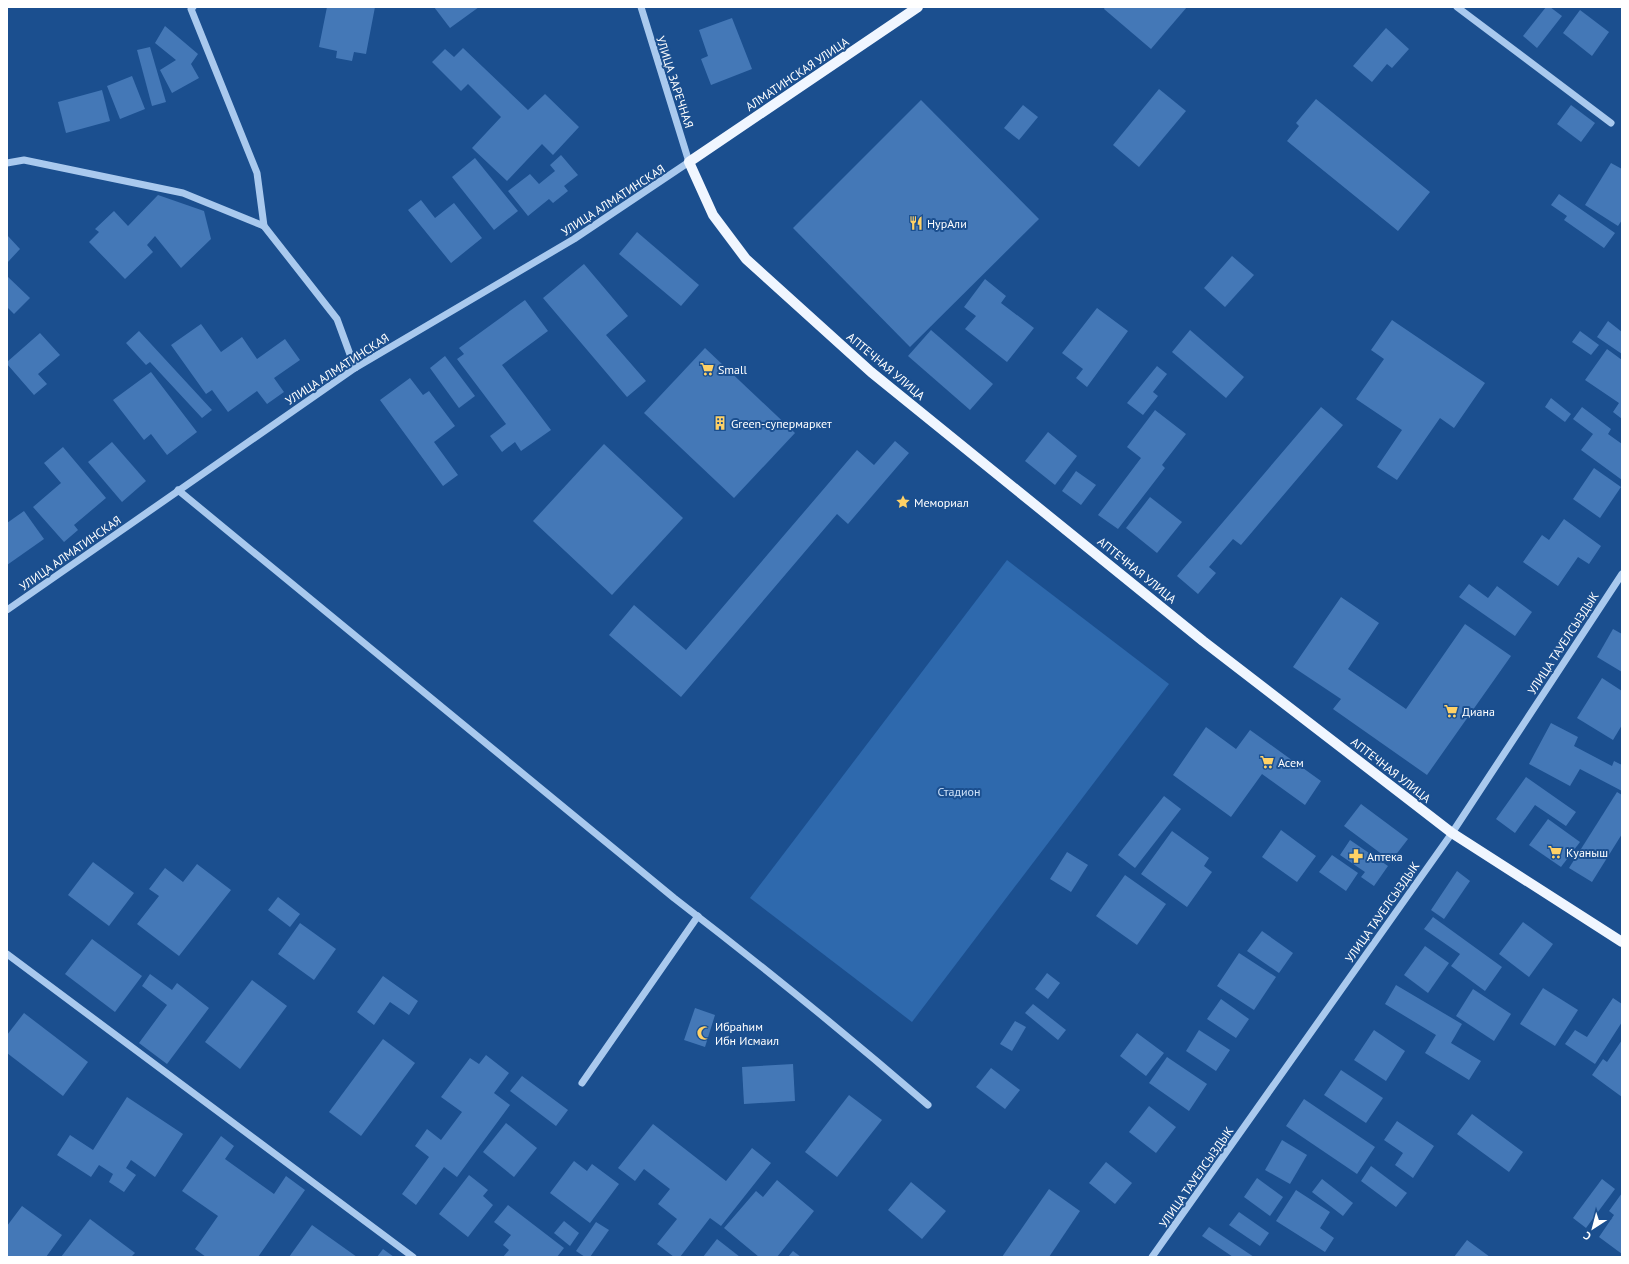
<svg xmlns="http://www.w3.org/2000/svg" width="1629" height="1264" font-family="'PT Sans',sans-serif">
  <style>
    .green { fill: #2e69ad }
    .building { fill: #4478b7 }
    .lines { fill: none; stroke-linecap: round; stroke-linejoin: round }
    .minor { stroke: #a9c9ee; stroke-width: 7 }
    .major { stroke: #f0f6ff; stroke-width: 10 }
    .labels { text-anchor: middle; dominant-baseline: central; stroke-width: 4; stroke-linejoin: round; paint-order: stroke }
    .street-label { font-size: 12px; fill: #fff; stroke: #1b4f8f }
    .poi-label { font-size: 12px; fill: #fff; stroke: #1b4f8f; text-anchor: start }
    .park-label { font-size: 12px; fill: #cfe3fa; stroke: #1b4f8f }
  </style>
  <rect width="100%" height="100%" fill="#1b4f8f"/>
  <polygon class="green" points="1007,560 1169,684 912,1022 750,898"/>
  <g class="building">
    <polygon points="327,7 375,7 366,54 354,52 352,61 336,58 337,51 319,47"/>
    <polygon points="434,7 479,7 450,28"/>
    <polygon points="1105,7 1187,7 1151,49 1104,9"/>
    <polygon points="1546,7 1550,7 1562,16 1537,48 1523,36"/>
    <polygon points="1580,10 1609,32 1592,56 1563,33"/>
    <polygon points="732,18 752,69 711,85 701,59 708,56 699,30"/>
    <polygon points="165,26 198,54 191,64 199,78 172,93 160,70 176,60 155,43"/>
    <polygon points="1386,28 1409,49 1392,68 1387,64 1372,82 1353,66"/>
    <polygon points="150,47 166,102 152,106 137,50"/>
    <polygon points="463,48 528,110 545,94 579,127 553,155 542,144 507,181 472,148 501,117 468,84 461,91 432,62 445,49 454,57"/>
    <polygon points="132,76 145,109 120,119 107,86"/>
    <polygon points="1159,89 1186,111 1139,167 1113,145"/>
    <polygon points="102,90 110,121 66,133 58,102"/>
    <polygon points="1316,99 1430,192 1398,231 1287,141 1299,126 1296,123"/>
    <polygon points="921,100 1039,219 910,347 793,228"/>
    <polygon points="1023,105 1038,117 1019,140 1004,128"/>
    <polygon points="1571,105 1595,123 1581,142 1557,124"/>
    <polygon points="561,155 578,175 564,186 568,191 553,203 549,199 528,216 508,191 530,174 539,184 555,171 550,165"/>
    <polygon points="475,158 518,211 494,230 452,177"/>
    <polygon points="1611,163 1622,169 1622,220 1618,226 1585,205"/>
    <polygon points="1559,194 1615,233 1604,248 1564,220 1567,216 1551,205"/>
    <polygon points="158,195 204,211 211,239 181,268 155,236 147,245 153,252 125,279 89,242 99,232 95,229 114,211 128,226"/>
    <polygon points="421,200 435,218 454,203 482,238 451,263 408,210"/>
    <polygon points="637,232 699,285 681,306 619,254"/>
    <polygon points="7,235 20,249 7,263"/>
    <polygon points="1232,256 1254,275 1225,307 1204,288"/>
    <polygon points="584,264 628,316 606,335 646,381 627,397 543,298"/>
    <polygon points="7,276 30,298 14,314 7,307"/>
    <polygon points="985,279 1006,296 1001,303 1034,328 1007,362 965,329 976,316 964,307"/>
    <polygon points="525,300 548,331 502,365 551,430 521,451 515,442 502,452 490,436 506,424 457,359 464,354 459,348"/>
    <polygon points="1097,308 1128,331 1087,387 1076,378 1083,369 1062,353"/>
    <polygon points="1392,320 1485,383 1454,428 1440,418 1397,480 1377,467 1402,430 1356,399 1384,359 1371,350"/>
    <polygon points="1608,321 1622,332 1622,354 1597,337"/>
    <polygon points="201,324 221,352 242,337 257,359 285,339 300,360 274,378 284,392 267,404 257,391 228,412 212,390 206,394 171,345"/>
    <polygon points="931,330 993,384 970,410 908,356"/>
    <polygon points="1190,330 1244,377 1226,398 1172,352"/>
    <polygon points="139,331 212,410 202,418 150,362 146,365 126,343"/>
    <polygon points="1580,331 1599,345 1591,355 1572,342"/>
    <polygon points="40,333 60,355 38,374 47,384 34,395 7,364 7,362"/>
    <polygon points="705,348 795,433 734,498 644,413"/>
    <polygon points="1607,349 1622,360 1622,419 1613,412 1619,403 1585,380"/>
    <polygon points="445,356 475,396 459,408 430,368"/>
    <polygon points="1157,366 1167,374 1153,392 1158,396 1143,415 1127,403"/>
    <polygon points="151,372 197,432 167,455 151,434 144,440 113,400"/>
    <polygon points="410,378 423,395 429,391 455,426 434,442 458,475 443,486 380,400"/>
    <polygon points="1551,398 1571,414 1565,422 1545,407"/>
    <polygon points="1321,407 1343,425 1241,545 1233,539 1209,567 1216,573 1198,594 1177,576"/>
    <polygon points="1582,407 1611,429 1608,434 1622,444 1622,480 1581,450 1593,434 1573,419"/>
    <polygon points="1155,410 1186,434 1162,465 1165,468 1118,529 1098,515 1141,458 1127,447"/>
    <polygon points="1048,432 1077,456 1055,485 1025,461"/>
    <polygon points="895,441 909,453 848,524 837,514 681,697 609,635 634,605 686,650 857,450 874,465"/>
    <polygon points="112,442 146,481 122,502 88,462"/>
    <polygon points="604,444 683,518 612,595 533,521"/>
    <polygon points="63,447 106,498 74,525 78,530 64,542 33,507 61,483 44,463"/>
    <polygon points="1594,468 1621,487 1600,518 1573,499"/>
    <polygon points="1076,471 1096,485 1081,505 1062,491"/>
    <polygon points="1150,497 1182,522 1157,553 1126,528"/>
    <polygon points="24,511 44,539 7,565 7,523"/>
    <polygon points="1564,519 1601,546 1589,564 1578,557 1558,586 1523,562 1542,535 1549,540"/>
    <polygon points="1469,584 1488,598 1497,586 1532,612 1515,636 1459,597"/>
    <polygon points="1341,597 1379,623 1348,669 1406,709 1465,624 1511,656 1427,775 1333,709 1341,699 1293,667"/>
    <polygon points="1613,629 1622,634 1622,672 1597,657"/>
    <polygon points="1602,678 1622,691 1622,725 1613,740 1577,718"/>
    <polygon points="1551,723 1578,737 1574,746 1612,766 1614,761 1622,765 1622,791 1580,769 1570,786 1529,764"/>
    <polygon points="1206,727 1236,749 1250,730 1321,781 1305,805 1262,774 1231,817 1173,775"/>
    <polygon points="1526,777 1576,812 1566,826 1535,805 1515,833 1496,819"/>
    <polygon points="1617,792 1622,795 1622,834 1592,882 1569,868"/>
    <polygon points="1164,796 1181,809 1135,868 1118,855"/>
    <polygon points="1361,804 1408,839 1391,861 1344,826"/>
    <polygon points="1548,819 1580,842 1561,867 1529,845"/>
    <polygon points="1281,830 1316,856 1297,882 1262,857"/>
    <polygon points="1172,831 1209,858 1204,866 1212,872 1187,907 1141,874"/>
    <polygon points="1350,840 1388,866 1374,886 1361,877 1365,872 1340,855"/>
    <polygon points="1067,852 1088,865 1071,892 1050,879"/>
    <polygon points="1332,855 1358,873 1346,891 1319,872"/>
    <polygon points="93,862 134,893 109,926 68,895"/>
    <polygon points="197,864 231,890 179,956 137,924 159,896 149,889 165,868 183,882"/>
    <polygon points="1457,871 1470,881 1444,919 1431,910"/>
    <polygon points="1125,875 1166,904 1137,945 1096,916"/>
    <polygon points="278,897 300,914 290,927 268,910"/>
    <polygon points="1433,917 1502,967 1485,991 1451,966 1460,954 1424,929"/>
    <polygon points="1523,922 1553,944 1529,977 1499,954"/>
    <polygon points="300,923 336,949 314,980 278,954"/>
    <polygon points="1262,931 1293,953 1279,973 1247,951"/>
    <polygon points="92,939 142,976 115,1012 65,974"/>
    <polygon points="1425,946 1449,963 1428,993 1404,975"/>
    <polygon points="1239,953 1276,977 1254,1010 1217,986"/>
    <polygon points="1047,973 1060,983 1048,999 1035,989"/>
    <polygon points="150,974 172,990 177,983 209,1008 167,1064 139,1043 167,1005 142,986"/>
    <polygon points="383,976 418,1001 409,1015 390,1002 374,1025 357,1012"/>
    <polygon points="252,980 287,1006 240,1069 205,1042"/>
    <polygon points="1396,985 1462,1024 1451,1043 1481,1061 1469,1080 1425,1053 1436,1035 1385,1004"/>
    <polygon points="1543,988 1578,1010 1555,1046 1520,1024"/>
    <polygon points="1473,989 1511,1014 1494,1041 1456,1016"/>
    <polygon points="1613,998 1622,1004 1622,1022 1595,1064 1565,1044 1575,1030 1587,1037"/>
    <polygon points="1221,999 1249,1019 1236,1038 1207,1019"/>
    <polygon points="1033,1004 1066,1030 1058,1040 1025,1013"/>
    <polygon points="695,1008 715,1015 705,1047 684,1040"/>
    <polygon points="24,1013 88,1062 63,1096 7,1053 7,1035"/>
    <polygon points="1015,1021 1026,1027 1012,1051 1000,1044"/>
    <polygon points="1199,1030 1230,1050 1216,1071 1186,1051"/>
    <polygon points="1374,1030 1405,1051 1386,1081 1354,1060"/>
    <polygon points="1137,1033 1164,1053 1146,1076 1120,1056"/>
    <polygon points="383,1039 415,1063 361,1136 329,1112"/>
    <polygon points="1622,1040 1622,1097 1592,1075 1603,1059 1607,1062"/>
    <polygon points="486,1055 509,1073 494,1093 510,1105 457,1177 444,1167 416,1205 402,1194 429,1157 415,1146 427,1129 441,1140 462,1112 441,1097 470,1058 479,1064"/>
    <polygon points="1167,1057 1207,1084 1189,1111 1149,1083"/>
    <polygon points="793,1064 795,1101 744,1104 742,1067"/>
    <polygon points="991,1068 1020,1090 1005,1109 976,1087"/>
    <polygon points="1341,1070 1383,1098 1366,1123 1324,1095"/>
    <polygon points="522,1076 568,1110 556,1126 510,1091"/>
    <polygon points="849,1095 882,1120 837,1177 805,1152"/>
    <polygon points="127,1097 183,1134 155,1177 131,1160 126,1168 136,1175 124,1192 109,1182 113,1174 99,1165 91,1177 57,1155 70,1135 93,1150"/>
    <polygon points="1304,1099 1375,1147 1357,1174 1286,1126"/>
    <polygon points="1149,1106 1176,1127 1156,1153 1129,1132"/>
    <polygon points="1472,1114 1523,1152 1509,1172 1457,1134"/>
    <polygon points="1397,1121 1434,1146 1413,1178 1395,1165 1403,1153 1384,1140"/>
    <polygon points="506,1123 537,1148 514,1177 483,1152"/>
    <polygon points="653,1124 726,1181 752,1148 771,1163 721,1226 710,1218 680,1257 674,1257 657,1244 677,1219 658,1204 670,1189 644,1169 635,1181 618,1168"/>
    <polygon points="221,1136 234,1146 225,1159 274,1194 286,1176 305,1190 258,1257 206,1257 195,1249 218,1216 182,1191"/>
    <polygon points="1282,1140 1307,1155 1290,1184 1265,1170"/>
    <polygon points="574,1161 587,1171 592,1164 619,1184 590,1223 550,1193"/>
    <polygon points="1106,1162 1132,1183 1115,1204 1089,1183"/>
    <polygon points="1371,1166 1407,1193 1396,1207 1361,1181"/>
    <polygon points="469,1175 488,1190 483,1196 493,1205 468,1237 439,1214"/>
    <polygon points="1257,1178 1283,1197 1270,1216 1244,1197"/>
    <polygon points="1322,1179 1353,1203 1343,1216 1312,1192"/>
    <polygon points="1602,1179 1615,1189 1586,1228 1573,1218"/>
    <polygon points="777,1180 814,1211 777,1257 759,1257 724,1228 756,1191 763,1197"/>
    <polygon points="911,1182 946,1211 922,1239 888,1210"/>
    <polygon points="1049,1189 1080,1211 1049,1257 1002,1257"/>
    <polygon points="1296,1190 1330,1212 1320,1228 1334,1238 1325,1252 1276,1221"/>
    <polygon points="1622,1193 1622,1254 1599,1237 1614,1215 1609,1211"/>
    <polygon points="508,1205 564,1248 557,1257 503,1257 509,1250 503,1245 511,1235 494,1222"/>
    <polygon points="22,1206 62,1235 46,1257 7,1257 7,1226"/>
    <polygon points="1239,1212 1269,1233 1260,1246 1229,1225"/>
    <polygon points="90,1219 135,1253 131,1257 61,1257"/>
    <polygon points="564,1221 579,1233 570,1246 554,1233"/>
    <polygon points="596,1222 609,1230 590,1257 585,1257 576,1251"/>
    <polygon points="312,1225 357,1257 289,1257"/>
    <polygon points="1209,1227 1254,1257 1233,1257 1202,1236"/>
    <polygon points="717,1239 740,1257 703,1257"/>
    <polygon points="1467,1240 1490,1257 1454,1257"/>
    <polygon points="383,1249 394,1257 377,1257"/>
    <polygon points="793,1251 801,1257 788,1257"/>
  </g>
  <g class="lines">
    <g class="minor">
      <polyline points="193,7 191,9 257,173 264,226"/>
      <polyline points="1457,7 1611,123"/>
      <polyline points="7,163 24,160 183,193 264,226 337,319 355,368"/>
      <path d="M178,490L674,898C761,965 846,1034 928,1105"/>
      <polyline points="7,610 355,368 574,239 689,162 641,7"/>
      <polyline points="7,954 413,1257"/>
      <polyline points="582,1083 698,916"/>
      <polyline points="1152,1257 1452,833 1622,574"/>
    </g>
    <polyline class="major" points="918,7 689,162 713,215 746,259 871,372 1203,641 1408,799 1452,833 1622,942"/>
  </g>
  <defs>
    <symbol id="restaurant-bare" viewBox="-9 -9 18 18"><path d="M-5-6h1v4h1v-4h1v4h1v-4h1v5L-1.5 .5V6h-2V.5L-5-1ZM5-6V6H3V1.5H1.5Q1.5-4 5-6Z" fill="#ffd166" stroke="#1b4f8f" stroke-width="2.5" paint-order="stroke"/></symbol>
    <symbol id="supermarket-bare" viewBox="-9 -9 18 18"><path d="M-6-5.5h2.5l.6 2H6L4.5 2H-2.5L-4.4-4H-6ZM-1.5 3.2a1.3 1.3 0 1 0 .1 0ZM3 3.2a1.3 1.3 0 1 0 .1 0Z" fill="#ffd166" stroke="#1b4f8f" stroke-width="2.5" paint-order="stroke"/></symbol>
    <symbol id="building-bare" viewBox="-9 -9 18 18"><path d="M-4-6H4V6H1V3H-1V6H-4ZM-2.5-4.3h1.7v1.8h-1.7ZM.8-4.3h1.7v1.8H.8ZM-2.5-1h1.7V.8h-1.7ZM.8-1h1.7V.8H.8Z" fill="#ffd166" stroke="#1b4f8f" stroke-width="2.5" paint-order="stroke"/></symbol>
    <symbol id="sight-bare" viewBox="-9 -9 18 18"><path d="M0-6L1.8-2.2L6-1.7L2.9 1.2L3.7 5.4L0 3.3L-3.7 5.4L-2.9 1.2L-6-1.7L-1.8-2.2Z" fill="#ffd166" stroke="#1b4f8f" stroke-width="2.5" paint-order="stroke"/></symbol>
    <symbol id="pharmacy-bare" viewBox="-9 -9 18 18"><path d="M-2-6h4v4h4v4h-4v4h-4v-4h-4v-4h4Z" fill="#ffd166" stroke="#1b4f8f" stroke-width="2.5" paint-order="stroke"/></symbol>
    <symbol id="mosque-bare" viewBox="-9 -9 18 18"><path d="M3.5-4.9A6 6 0 1 0 3.5 4.9A5 5 0 1 1 3.5-4.9Z" fill="#ffd166" stroke="#1b4f8f" stroke-width="2.5" paint-order="stroke"/></symbol>
  </defs>
  <g fill-rule="evenodd">
    <use href="#restaurant-bare" x="906" y="213" width="20" height="20"/>
    <use href="#supermarket-bare" x="697" y="359" width="20" height="20"/>
    <use href="#building-bare" x="710" y="413" width="20" height="20"/>
    <use href="#sight-bare" x="893" y="492" width="20" height="20"/>
    <use href="#supermarket-bare" x="1441" y="701" width="20" height="20"/>
    <use href="#supermarket-bare" x="1257" y="752" width="20" height="20"/>
    <use href="#supermarket-bare" x="1545" y="842" width="20" height="20"/>
    <use href="#pharmacy-bare" x="1346" y="846" width="20" height="20"/>
    <use href="#mosque-bare" x="694" y="1023" width="20" height="20"/>
  </g>
  <g class="labels">
    <g class="street-label">
      <text transform="translate(797 74) rotate(-34)">АЛМАТИНСКАЯ УЛИЦА</text>
      <text transform="translate(675 82) rotate(72)">УЛИЦА ЗАРЕЧНАЯ</text>
      <text transform="translate(613 200) rotate(-33)">УЛИЦА АЛМАТИНСКАЯ</text>
      <text transform="translate(886 366) rotate(40)">АПТЕЧНАЯ УЛИЦА</text>
      <text transform="translate(337 369) rotate(-33)">УЛИЦА АЛМАТИНСКАЯ</text>
      <text transform="translate(70 553) rotate(-35)">УЛИЦА АЛМАТИНСКАЯ</text>
      <text transform="translate(1137 570) rotate(39)">АПТЕЧНАЯ УЛИЦА</text>
      <text transform="translate(1563 643) rotate(-57)">УЛИЦА ТАУЕЛСЫЗДЫК</text>
      <text transform="translate(1391 770) rotate(38)">АПТЕЧНАЯ УЛИЦА</text>
      <text transform="translate(1382 912) rotate(-55)">УЛИЦА ТАУЕЛСЫЗДЫК</text>
      <text transform="translate(1196 1177) rotate(-55)">УЛИЦА ТАУЕЛСЫЗДЫК</text>
    </g>
    <g class="poi-label">
      <text x="927" y="223">НурАли</text>
      <text x="718" y="369">Small</text>
      <text x="731" y="423">Green-супермаркет</text>
      <text x="914" y="502">Мемориал</text>
      <text x="1462" y="711">Диана</text>
      <text x="1278" y="762">Асем</text>
      <text x="1566" y="852">Куаныш</text>
      <text x="1367" y="856">Аптека</text>
      <text x="715" y="1026">Ибраһим<tspan x="715" dy="14">Ибн Исмаил</tspan></text>
    </g>
    <g class="park-label">
      <text x="959" y="791">Стадион</text>
    </g>
  </g>
  <rect width="1629" height="1264" fill="none" stroke="#ffffff" stroke-width="16"/>
  <g transform="translate(1593 1228) rotate(216)" stroke="#1b4f8f" stroke-width="3" paint-order="stroke">
  <path d="M0-3L7 15L0 10L-7 15Z" fill="#ffffff"/>
  <text y="-6" font-size="11" font-weight="bold" text-anchor="middle" fill="#ffffff">С</text>
  </g>
</svg>
